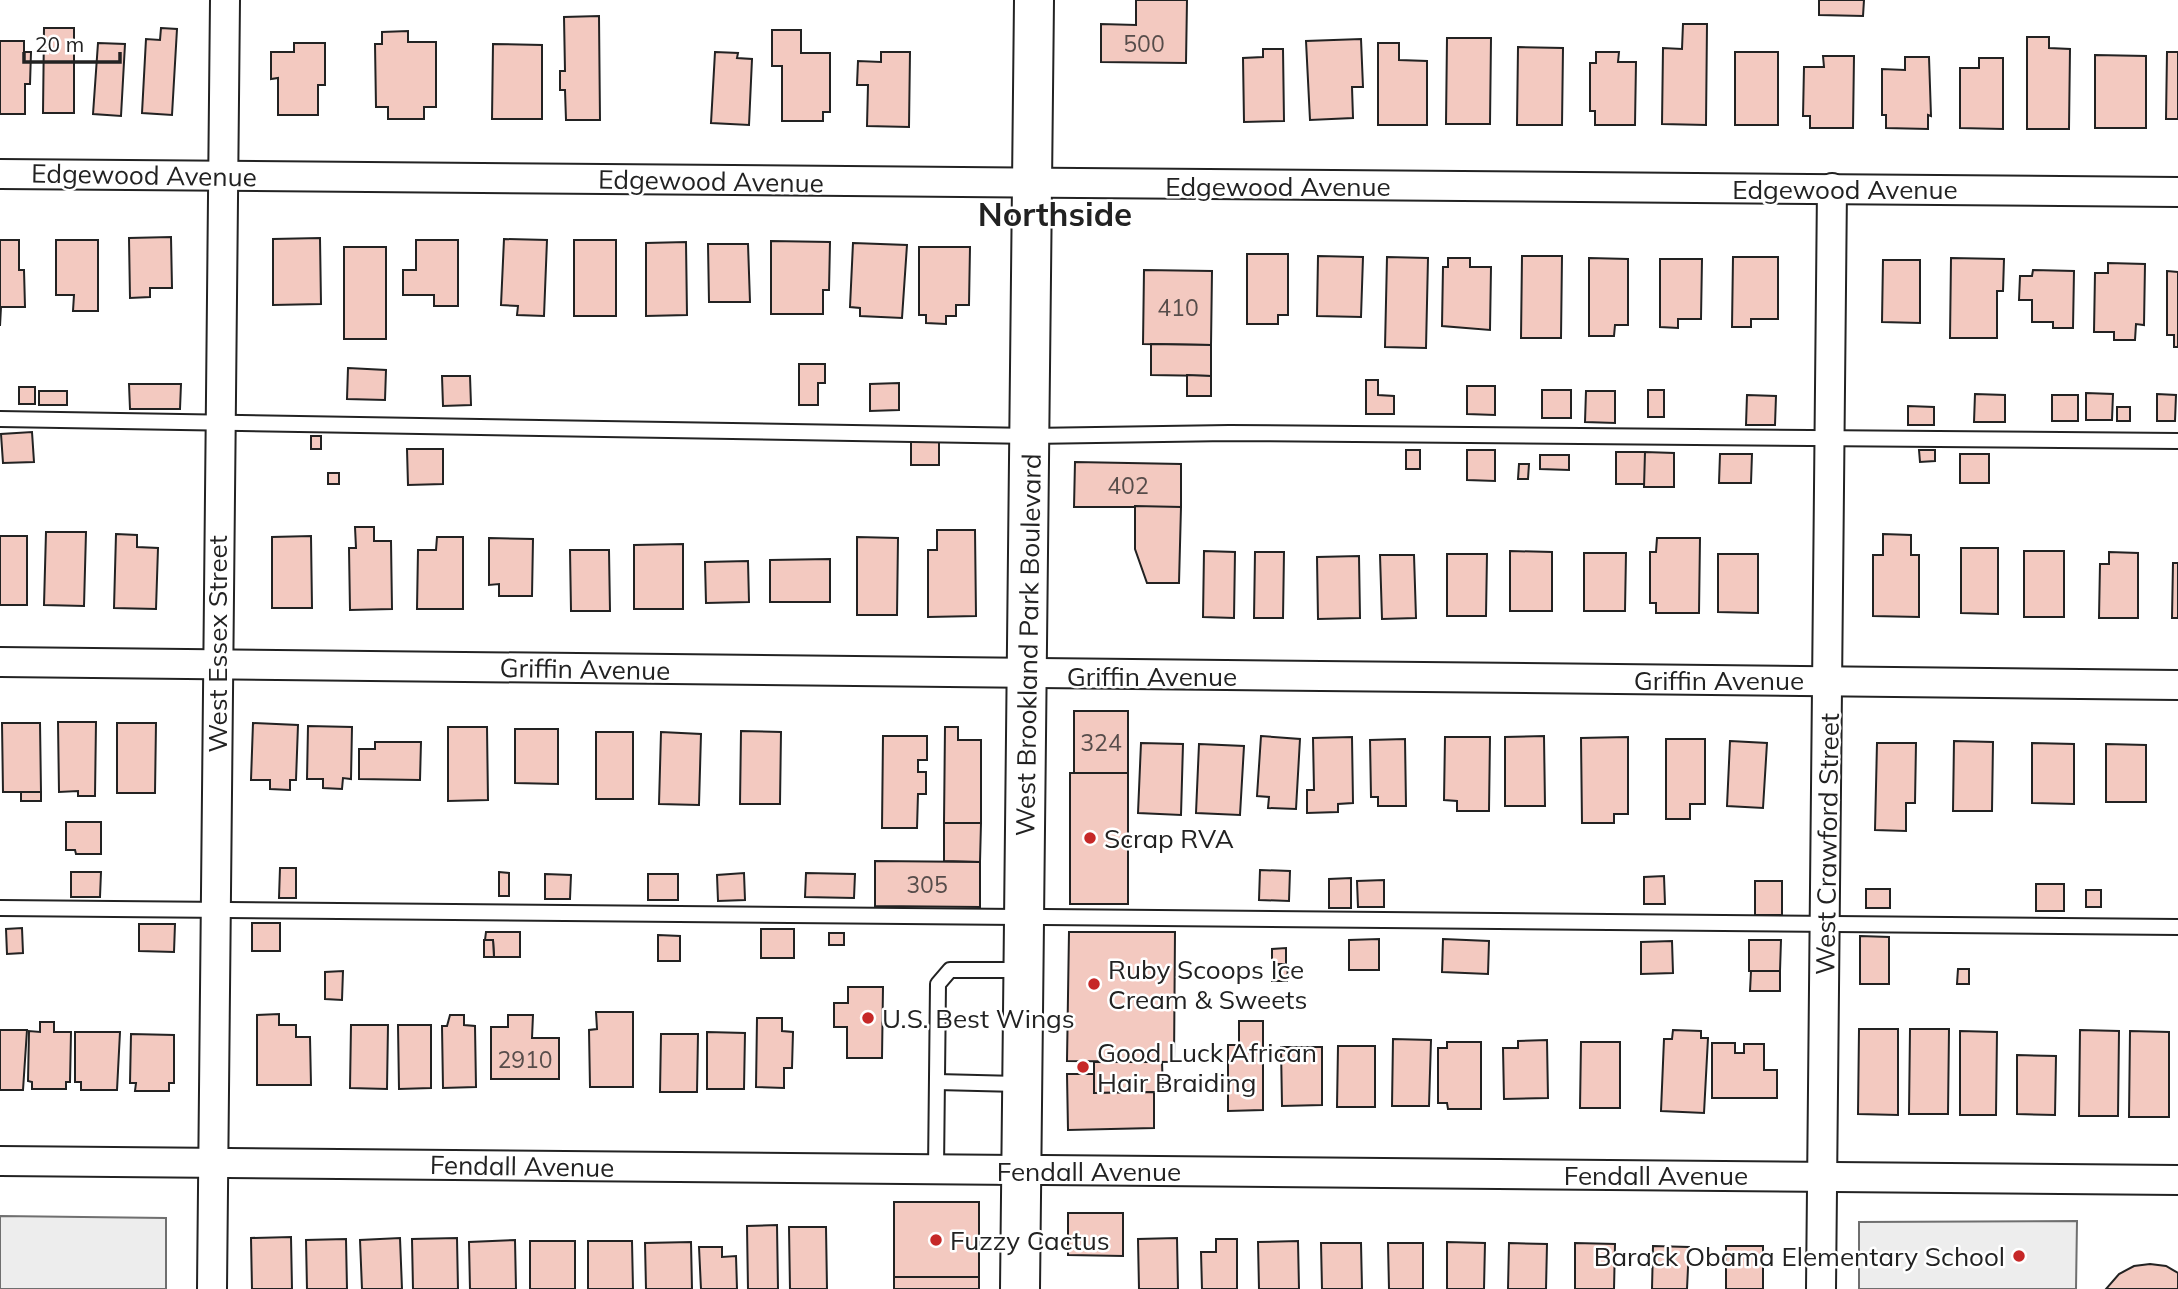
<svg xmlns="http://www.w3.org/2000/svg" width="2178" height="1289" font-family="Mulish,sans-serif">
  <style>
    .parking { fill: #ededed; stroke: #6f6f6f; stroke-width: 2 }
    .building { fill: #f3c9c0; stroke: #222; stroke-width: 2 }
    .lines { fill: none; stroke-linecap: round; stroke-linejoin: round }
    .lane-casing { stroke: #222; stroke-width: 18 }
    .street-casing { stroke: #222; stroke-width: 32 }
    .secondary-casing { stroke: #222; stroke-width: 42 }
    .lane { stroke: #fff; stroke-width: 14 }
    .street { stroke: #fff; stroke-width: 28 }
    .secondary { stroke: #fff; stroke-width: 38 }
    .poi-dot { fill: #c62828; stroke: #fff; stroke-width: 2.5 }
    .labels { text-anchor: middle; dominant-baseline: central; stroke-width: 5; stroke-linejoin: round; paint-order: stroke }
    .number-label { font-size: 23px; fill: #564c4a }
    .street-label { font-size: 26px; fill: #222; stroke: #fff }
    .poi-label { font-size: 26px; fill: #222; stroke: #fff; text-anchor: start }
    .district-label { font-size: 33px; font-weight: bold; fill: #222; stroke: #fff }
  </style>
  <rect width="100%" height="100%" fill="#fff"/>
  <g class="parking">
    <polygon points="0,1216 166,1218 166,1289 0,1289"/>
    <polygon points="2077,1221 2076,1289 1859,1289 1859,1222"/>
  </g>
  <g class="building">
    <polygon points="1136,0 1187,0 1186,63 1101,62 1101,24 1136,25"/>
    <polygon points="1819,0 1864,0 1863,16 1819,15"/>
    <polygon points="599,16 600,120 566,120 565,90 560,90 560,71 565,71 564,17"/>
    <polygon points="1683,24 1707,24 1706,125 1662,124 1663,48 1682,49"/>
    <polygon points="44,28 74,28 74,113 43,113"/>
    <polygon points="161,28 177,29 172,115 142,113 146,39 160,40"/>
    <polygon points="772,30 801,30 801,53 830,53 830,112 823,112 823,121 782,121 782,66 772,66"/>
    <polygon points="408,31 408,42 436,42 436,107 424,107 424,119 388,119 388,107 376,107 375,44 382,44 382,32"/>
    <polygon points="2027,37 2049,37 2049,48 2070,49 2069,129 2027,129"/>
    <polygon points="1447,38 1491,38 1490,124 1446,124"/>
    <polygon points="1361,39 1363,87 1352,87 1353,118 1310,120 1306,41"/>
    <polygon points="0,41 24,41 24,52 31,52 30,84 25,84 25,114 0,114"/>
    <polygon points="98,43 125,44 121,116 93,114"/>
    <polygon points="294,43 325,43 325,85 318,85 318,115 278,115 278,78 271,79 271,52 294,52"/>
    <polygon points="1378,43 1399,43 1399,60 1427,61 1427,125 1378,125"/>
    <polygon points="493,44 542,45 542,119 492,119"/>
    <polygon points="1518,47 1563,48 1562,125 1517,125"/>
    <polygon points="1263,49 1283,49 1284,121 1244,122 1243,58 1263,57"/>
    <polygon points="715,52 738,53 737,58 752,59 749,125 711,123"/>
    <polygon points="881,52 910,52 909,127 867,126 868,85 857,85 858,61 881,62"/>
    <polygon points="1596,52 1619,52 1618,62 1636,62 1635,125 1595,125 1595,111 1590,111 1590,63 1596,63"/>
    <rect x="1735" y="52" width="43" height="73"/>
    <polygon points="2167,52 2178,52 2178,119 2166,119"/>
    <polygon points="2095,55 2146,56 2146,128 2095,128"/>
    <polygon points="1823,56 1854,56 1853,128 1810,128 1810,116 1803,116 1804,67 1824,67"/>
    <polygon points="1905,57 1929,57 1931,116 1928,115 1928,129 1886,128 1886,115 1882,115 1882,69 1905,70"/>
    <polygon points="1979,58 2003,58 2003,129 1960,128 1960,68 1979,68"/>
    <polygon points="171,237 172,288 150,288 150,297 130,298 129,238"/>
    <polygon points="320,238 321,304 273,305 273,239"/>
    <polygon points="504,239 547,240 544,316 517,315 518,306 501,305"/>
    <polygon points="0,240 19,240 19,270 24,270 25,307 1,307 0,326"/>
    <polygon points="56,240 98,240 98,311 73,311 74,295 56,295"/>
    <polygon points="416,240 458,240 458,306 434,306 434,295 403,295 403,270 416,270"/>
    <rect x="574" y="240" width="42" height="76"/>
    <polygon points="771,241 830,242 829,290 823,290 823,314 771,314"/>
    <polygon points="686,242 687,315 646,316 646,243"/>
    <polygon points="853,243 907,245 902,318 860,316 860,308 850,307"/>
    <polygon points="708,244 748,244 750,302 709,302"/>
    <rect x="344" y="247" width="42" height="92"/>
    <polygon points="919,247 970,247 969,305 956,305 956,316 946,316 946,324 926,323 926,315 919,315"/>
    <polygon points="1247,254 1288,254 1288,315 1278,315 1278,324 1247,324"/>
    <polygon points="1318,256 1363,257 1361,317 1317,316"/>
    <polygon points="1522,256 1562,256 1561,338 1521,338"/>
    <polygon points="1387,257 1428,258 1426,348 1385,347"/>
    <polygon points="1733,257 1778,257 1778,319 1751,319 1751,327 1732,327"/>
    <polygon points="1448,258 1470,258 1470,267 1491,267 1490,330 1442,326 1443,267 1448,267"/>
    <polygon points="1589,258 1628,259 1628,325 1615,325 1614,336 1589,336"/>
    <polygon points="1951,258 2004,259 2003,291 1997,291 1997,338 1950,338"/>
    <polygon points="1660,259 1702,259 1701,319 1678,319 1678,328 1660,327"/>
    <polygon points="1883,260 1920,260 1920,323 1882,322"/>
    <polygon points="2108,263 2145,264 2144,325 2136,324 2135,340 2114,340 2114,332 2094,332 2095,273 2108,273"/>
    <polygon points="1144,270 1212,271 1211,345 1143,344"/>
    <polygon points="2033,270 2074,271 2073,328 2053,328 2053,322 2032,322 2032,300 2019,300 2020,276 2032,276"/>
    <polygon points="2167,271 2178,272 2178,347 2174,347 2174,335 2167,335"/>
    <polygon points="1151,344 1211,345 1211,376 1151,375"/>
    <polygon points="799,364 825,364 825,383 818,383 818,405 799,405"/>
    <polygon points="348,368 386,370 385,400 347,399"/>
    <polygon points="1187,375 1211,376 1211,396 1187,396"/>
    <polygon points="442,376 470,376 471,405 443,406"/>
    <polygon points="1366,380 1378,380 1378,395 1394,396 1394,414 1366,414"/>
    <polygon points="899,383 899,410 870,411 870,384"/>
    <polygon points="129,384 181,384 180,409 130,409"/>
    <polygon points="1467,386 1495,386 1495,415 1467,414"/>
    <rect x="19" y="387" width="16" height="17"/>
    <rect x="1542" y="390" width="29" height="28"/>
    <rect x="1648" y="390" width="16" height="27"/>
    <rect x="39" y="391" width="28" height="14"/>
    <polygon points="1586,391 1615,391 1615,423 1585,422"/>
    <polygon points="2086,393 2113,394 2112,420 2086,420"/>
    <polygon points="1975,394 2005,395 2005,422 1974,422"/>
    <polygon points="2157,394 2176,395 2175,421 2157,421"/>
    <polygon points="1747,395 1776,396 1775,425 1746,425"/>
    <rect x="2052" y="395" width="26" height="26"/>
    <polygon points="1908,406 1934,407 1934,425 1908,425"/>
    <rect x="2117" y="407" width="13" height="14"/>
    <polygon points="32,432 34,462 3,463 1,434"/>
    <rect x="311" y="436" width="10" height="13"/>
    <rect x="911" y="440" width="28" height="25"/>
    <polygon points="407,449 443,449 443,484 408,485"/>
    <rect x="1406" y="450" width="14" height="19"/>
    <polygon points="1467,450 1495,450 1495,481 1467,480"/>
    <polygon points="1919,450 1935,450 1935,461 1920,462"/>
    <rect x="1616" y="452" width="29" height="32"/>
    <polygon points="1645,452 1674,453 1674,487 1644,487"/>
    <polygon points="1720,454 1752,454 1751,483 1719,483"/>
    <rect x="1960" y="454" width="29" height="29"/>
    <polygon points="1540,455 1569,455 1569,470 1540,469"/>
    <polygon points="1075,462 1181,464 1181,507 1074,507"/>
    <polygon points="1519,464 1529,464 1528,479 1518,479"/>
    <rect x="328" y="473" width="11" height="11"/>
    <polygon points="1135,506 1181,507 1179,583 1147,583 1135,549"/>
    <polygon points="355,527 374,527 374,541 391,541 392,609 350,610 349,548 356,548"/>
    <polygon points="937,530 975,530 976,616 928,617 928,550 937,550"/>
    <polygon points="46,532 86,532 84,606 44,605"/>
    <polygon points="116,534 137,535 137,547 158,548 156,609 114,608"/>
    <polygon points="1883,534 1911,535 1911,555 1919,555 1919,617 1873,616 1873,555 1883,555"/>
    <rect x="0" y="536" width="27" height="69"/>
    <polygon points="311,536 312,608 272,608 272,537"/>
    <polygon points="437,537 463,537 463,609 417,609 418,550 436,550"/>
    <polygon points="857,537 898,538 897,615 857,615"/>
    <polygon points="489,538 533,539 532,596 499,596 499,584 489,585"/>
    <polygon points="1657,538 1700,538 1699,613 1656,613 1656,603 1650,603 1650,552 1656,552"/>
    <polygon points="683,544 683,609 634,609 634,545"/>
    <polygon points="1961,548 1998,548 1998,614 1961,613"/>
    <polygon points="570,550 609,550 610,611 571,611"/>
    <polygon points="1204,551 1235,552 1234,618 1203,617"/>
    <polygon points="1510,551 1552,552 1552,611 1510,611"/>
    <rect x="2024" y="551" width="40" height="66"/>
    <polygon points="1255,552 1284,552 1283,618 1254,618"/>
    <polygon points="2109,552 2138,553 2138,618 2099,618 2100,564 2109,564"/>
    <polygon points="1584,553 1626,553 1625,611 1584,611"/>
    <polygon points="1447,554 1487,554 1486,616 1447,616"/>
    <polygon points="1718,554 1758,554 1758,613 1718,612"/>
    <polygon points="1380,555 1414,555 1416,618 1382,619"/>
    <polygon points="1359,556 1360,618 1318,619 1317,557"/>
    <polygon points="830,559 830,602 770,602 770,560"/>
    <polygon points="748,561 749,602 706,603 705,562"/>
    <polygon points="2173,563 2178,563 2178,618 2172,618"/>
    <polygon points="1074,711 1128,711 1128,773 1074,774"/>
    <polygon points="58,722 96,722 95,796 78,796 78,791 59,792"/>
    <polygon points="2,723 40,723 41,792 3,792"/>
    <polygon points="117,723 156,723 155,793 117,793"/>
    <polygon points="253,723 298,725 296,780 290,780 290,790 270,789 270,780 251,780"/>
    <polygon points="308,726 352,727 351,779 343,778 342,789 323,788 323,779 307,779"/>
    <polygon points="448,727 487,727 488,800 448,801"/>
    <polygon points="945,727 958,727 958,740 981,740 981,823 944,823"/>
    <polygon points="515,729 558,729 558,784 515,783"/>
    <polygon points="741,731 781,732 780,804 740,804"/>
    <rect x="596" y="732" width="37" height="67"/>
    <polygon points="661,732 701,734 699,805 659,804"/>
    <polygon points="883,736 927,736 927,760 918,760 918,772 926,772 926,794 918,794 917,828 882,828"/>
    <polygon points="1261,736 1300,739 1296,809 1268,808 1269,797 1257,796"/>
    <polygon points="1544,736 1545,806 1505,806 1505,737"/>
    <polygon points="1352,737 1353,803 1338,804 1338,812 1307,813 1307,790 1314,790 1313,738"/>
    <polygon points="1445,737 1490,737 1489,811 1457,811 1457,801 1444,800"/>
    <polygon points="1628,737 1628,814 1614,814 1614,823 1582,823 1581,738"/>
    <polygon points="1405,739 1406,806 1378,806 1378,797 1371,797 1370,740"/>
    <polygon points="1666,739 1705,739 1705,804 1690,804 1690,819 1666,819"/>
    <polygon points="1730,741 1767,743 1763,808 1727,806"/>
    <polygon points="1954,741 1993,742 1992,811 1953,811"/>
    <polygon points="375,742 421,742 420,780 359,779 359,749 375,749"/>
    <polygon points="1141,743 1183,744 1181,815 1138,813"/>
    <polygon points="1877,743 1916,743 1915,803 1906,803 1906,831 1875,830"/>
    <polygon points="2032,743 2074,744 2074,804 2032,803"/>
    <polygon points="1199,744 1244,746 1240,815 1196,813"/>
    <polygon points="2106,744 2146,745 2146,802 2106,802"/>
    <rect x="1070" y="773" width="58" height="131"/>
    <rect x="21" y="792" width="20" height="9"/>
    <polygon points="66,822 101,822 101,854 76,854 75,850 66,850"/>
    <polygon points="944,823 981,823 980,862 944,861"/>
    <polygon points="875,861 980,862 980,907 875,906"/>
    <polygon points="280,868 296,868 296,898 279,898"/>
    <polygon points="1260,870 1290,871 1289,901 1259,900"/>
    <polygon points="71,872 101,872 100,897 71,897"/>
    <polygon points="499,872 509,873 509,896 499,896"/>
    <polygon points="744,873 745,900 718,901 717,875"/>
    <polygon points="806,873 855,874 854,898 805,897"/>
    <polygon points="545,874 571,875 570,899 545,899"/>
    <rect x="648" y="874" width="30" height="26"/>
    <polygon points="1664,876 1665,904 1644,904 1644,877"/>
    <polygon points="1351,878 1351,908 1329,908 1329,879"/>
    <polygon points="1384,880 1384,907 1358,907 1357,881"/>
    <rect x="1755" y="881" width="27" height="34"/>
    <rect x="2036" y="884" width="28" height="27"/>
    <rect x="1866" y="889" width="24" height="19"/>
    <rect x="2086" y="890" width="15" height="17"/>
    <rect x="252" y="923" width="28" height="28"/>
    <polygon points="139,924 175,924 174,952 139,951"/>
    <polygon points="22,928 23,953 7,954 6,929"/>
    <rect x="761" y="929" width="33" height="29"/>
    <polygon points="486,932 520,932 520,957 494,957 493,940 485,940"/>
    <polygon points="1069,932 1175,932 1174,1062 1067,1061"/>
    <rect x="829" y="933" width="15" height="12"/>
    <polygon points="658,935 680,936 680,961 658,961"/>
    <polygon points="1860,936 1889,937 1889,984 1860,984"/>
    <polygon points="1379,939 1379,970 1349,970 1349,940"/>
    <polygon points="1443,939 1489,941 1488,974 1442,972"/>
    <polygon points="484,940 493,940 494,957 484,957"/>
    <polygon points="1749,940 1781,940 1780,971 1749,971"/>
    <polygon points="1672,941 1673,973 1641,974 1641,942"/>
    <polygon points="1286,948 1286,964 1272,964 1272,949"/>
    <polygon points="1272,965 1288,965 1287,981 1272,981"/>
    <polygon points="1958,969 1969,969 1969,984 1957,984"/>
    <polygon points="343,971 342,1000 325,999 325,972"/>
    <polygon points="1751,971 1780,971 1780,991 1750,991"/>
    <polygon points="848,987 883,987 882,1058 847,1058 847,1027 834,1027 834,1003 848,1003"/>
    <polygon points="596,1012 633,1012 633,1087 590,1087 589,1030 597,1029"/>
    <polygon points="279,1014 279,1025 296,1025 296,1037 310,1037 311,1085 257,1085 257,1015"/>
    <polygon points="450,1015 464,1015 464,1025 475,1026 476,1087 443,1088 442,1026 447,1026"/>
    <polygon points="508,1015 533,1015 532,1038 559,1038 559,1079 491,1079 491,1027 508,1027"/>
    <polygon points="757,1018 782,1018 782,1031 793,1032 792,1068 784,1068 784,1088 756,1087"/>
    <polygon points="1239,1021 1263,1021 1263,1110 1228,1111 1228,1045 1239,1045"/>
    <polygon points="40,1022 54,1022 54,1032 71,1032 70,1082 66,1082 66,1089 32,1089 32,1082 28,1081 29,1031 40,1032"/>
    <polygon points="351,1025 388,1025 387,1089 350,1088"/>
    <polygon points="398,1025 431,1025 431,1088 399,1089"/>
    <polygon points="1859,1029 1898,1029 1898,1115 1858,1114"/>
    <polygon points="1910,1029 1949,1029 1948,1114 1909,1114"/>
    <polygon points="0,1030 27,1030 23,1090 0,1090"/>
    <polygon points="1673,1030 1701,1031 1701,1038 1708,1038 1704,1113 1661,1111 1664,1039 1672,1039"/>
    <polygon points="2080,1030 2119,1031 2118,1116 2079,1116"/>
    <polygon points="1960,1031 1997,1032 1996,1115 1960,1115"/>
    <polygon points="2130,1031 2169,1032 2169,1117 2129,1117"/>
    <polygon points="75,1032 120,1032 117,1090 81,1090 81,1082 75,1082"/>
    <polygon points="707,1032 745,1033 744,1089 707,1089"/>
    <polygon points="131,1034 174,1035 174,1083 169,1083 169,1091 135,1091 136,1083 130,1083"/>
    <polygon points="661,1034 698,1034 697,1092 660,1092"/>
    <polygon points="1393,1039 1431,1040 1429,1106 1392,1106"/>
    <polygon points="1547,1040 1548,1098 1504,1099 1503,1048 1518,1048 1518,1041"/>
    <polygon points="1447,1042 1481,1042 1481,1109 1448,1109 1447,1103 1438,1103 1438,1048 1447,1048"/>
    <polygon points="1581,1042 1620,1042 1620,1108 1580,1108"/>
    <polygon points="1712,1043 1735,1043 1735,1053 1744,1053 1744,1044 1764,1044 1764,1070 1777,1070 1777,1098 1712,1098"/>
    <polygon points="1338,1046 1375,1046 1375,1107 1337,1107"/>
    <polygon points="1281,1047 1322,1047 1322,1105 1282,1106"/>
    <polygon points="2017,1055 2056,1056 2055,1115 2017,1114"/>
    <polygon points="1094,1062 1162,1062 1163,1092 1094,1093"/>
    <polygon points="1067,1074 1094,1074 1094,1093 1154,1092 1154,1128 1068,1130"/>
    <rect x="894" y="1202" width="85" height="75"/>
    <polygon points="1068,1213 1123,1213 1123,1256 1068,1255"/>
    <polygon points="777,1225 778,1289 748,1289 747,1226"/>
    <polygon points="789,1227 826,1227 827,1289 790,1289"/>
    <polygon points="291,1237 292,1289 252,1289 251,1238"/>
    <polygon points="400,1238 402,1289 362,1289 360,1240"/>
    <polygon points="457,1238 458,1289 413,1289 412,1239"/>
    <polygon points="1177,1238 1178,1289 1139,1289 1138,1239"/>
    <polygon points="346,1239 347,1289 307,1289 306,1240"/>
    <polygon points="1216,1239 1237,1239 1237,1289 1202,1289 1201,1252 1216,1252"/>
    <polygon points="515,1240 516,1289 470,1289 469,1242"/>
    <rect x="530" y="1241" width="45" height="48"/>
    <polygon points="588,1241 632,1241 633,1289 588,1289"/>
    <polygon points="1298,1241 1299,1289 1259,1289 1258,1242"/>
    <polygon points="691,1242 692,1289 646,1289 645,1243"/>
    <polygon points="1447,1242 1485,1243 1484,1289 1447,1289"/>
    <polygon points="1321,1243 1361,1243 1362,1289 1322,1289"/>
    <polygon points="1388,1243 1423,1243 1423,1289 1389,1289"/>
    <polygon points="1509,1243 1547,1244 1546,1289 1508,1289"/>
    <polygon points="1575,1243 1615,1244 1614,1289 1575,1289"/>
    <polygon points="1653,1246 1689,1247 1687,1289 1652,1289"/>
    <rect x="1726" y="1246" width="37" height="43"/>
    <polygon points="699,1247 722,1247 722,1257 736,1256 737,1289 701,1289"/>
    <polygon points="2150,1264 2166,1266 2178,1273 2178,1289 2106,1289 2119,1274 2134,1266"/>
    <rect x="894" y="1277" width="85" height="12"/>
  </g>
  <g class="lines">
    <defs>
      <g id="lane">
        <polyline points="0,419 1030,436 1229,433 2178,441"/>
        <polyline points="0,908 2178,927"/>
        <polyline points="937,1082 1020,1084"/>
        <polyline points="936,1170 938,984 950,970 1023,970"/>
      </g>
      <g id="street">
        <polyline points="0,174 2178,192"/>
        <polyline points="0,662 2178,685"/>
        <polyline points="0,1161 2178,1180"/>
        <polyline points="212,1289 225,0"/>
        <polyline points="1821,1289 1832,188"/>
      </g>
      <polyline id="secondary" points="1020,1289 1034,0"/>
    </defs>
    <use href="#lane" class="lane-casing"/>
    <use href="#street" class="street-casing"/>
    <use href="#secondary" class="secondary-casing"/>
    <use href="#lane" class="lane"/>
    <use href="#street" class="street"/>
    <use href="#secondary" class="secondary"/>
  </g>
  <g class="poi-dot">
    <circle cx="1090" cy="838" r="7"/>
    <circle cx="1094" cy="984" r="7"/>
    <circle cx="868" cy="1018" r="7"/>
    <circle cx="1083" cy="1067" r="7"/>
    <circle cx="936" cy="1240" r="7"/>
    <circle cx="2019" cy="1256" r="7"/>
  </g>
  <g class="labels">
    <g class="number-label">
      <text x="1144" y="43">500</text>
      <text x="1178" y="307">410</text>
      <text x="1128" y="485">402</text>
      <text x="1101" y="742">324</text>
      <text x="927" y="884">305</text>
      <text x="525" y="1059">2910</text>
    </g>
    <g class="street-label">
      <text transform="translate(144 175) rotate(1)">Edgewood Avenue</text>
      <text transform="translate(711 181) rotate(1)">Edgewood Avenue</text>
      <text x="1278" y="186">Edgewood Avenue</text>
      <text x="1845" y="189">Edgewood Avenue</text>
      <text transform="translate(217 644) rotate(-90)">West Essex Street</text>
      <text transform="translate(1028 645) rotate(-89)">West Brookland Park Boulevard</text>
      <text transform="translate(585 669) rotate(1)">Griffin Avenue</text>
      <text x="1152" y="676">Griffin Avenue</text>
      <text x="1719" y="680">Griffin Avenue</text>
      <text transform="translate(1827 844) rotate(-89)">West Crawford Street</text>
      <text transform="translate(522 1166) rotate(1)">Fendall Avenue</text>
      <text x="1089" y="1171">Fendall Avenue</text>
      <text x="1656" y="1175">Fendall Avenue</text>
    </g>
    <g class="poi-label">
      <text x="1104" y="838">Scrap RVA</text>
      <text x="1108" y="969">Ruby Scoops Ice<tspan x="1108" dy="30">Cream &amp; Sweets</tspan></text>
      <text x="882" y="1018">U.S. Best Wings</text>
      <text x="1097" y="1052">Good Luck African<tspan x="1097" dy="30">Hair Braiding</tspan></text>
      <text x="950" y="1240">Fuzzy Cactus</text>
      <text x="2005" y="1256" text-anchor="end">Barack Obama Elementary School</text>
    </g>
    <g class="district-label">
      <text x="1055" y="213">Northside</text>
    </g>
  </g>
  <path d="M24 52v10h96v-10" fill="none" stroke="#222222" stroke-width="3.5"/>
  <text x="35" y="52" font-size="21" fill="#222222" stroke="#ffffff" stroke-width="5" paint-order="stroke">20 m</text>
</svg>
